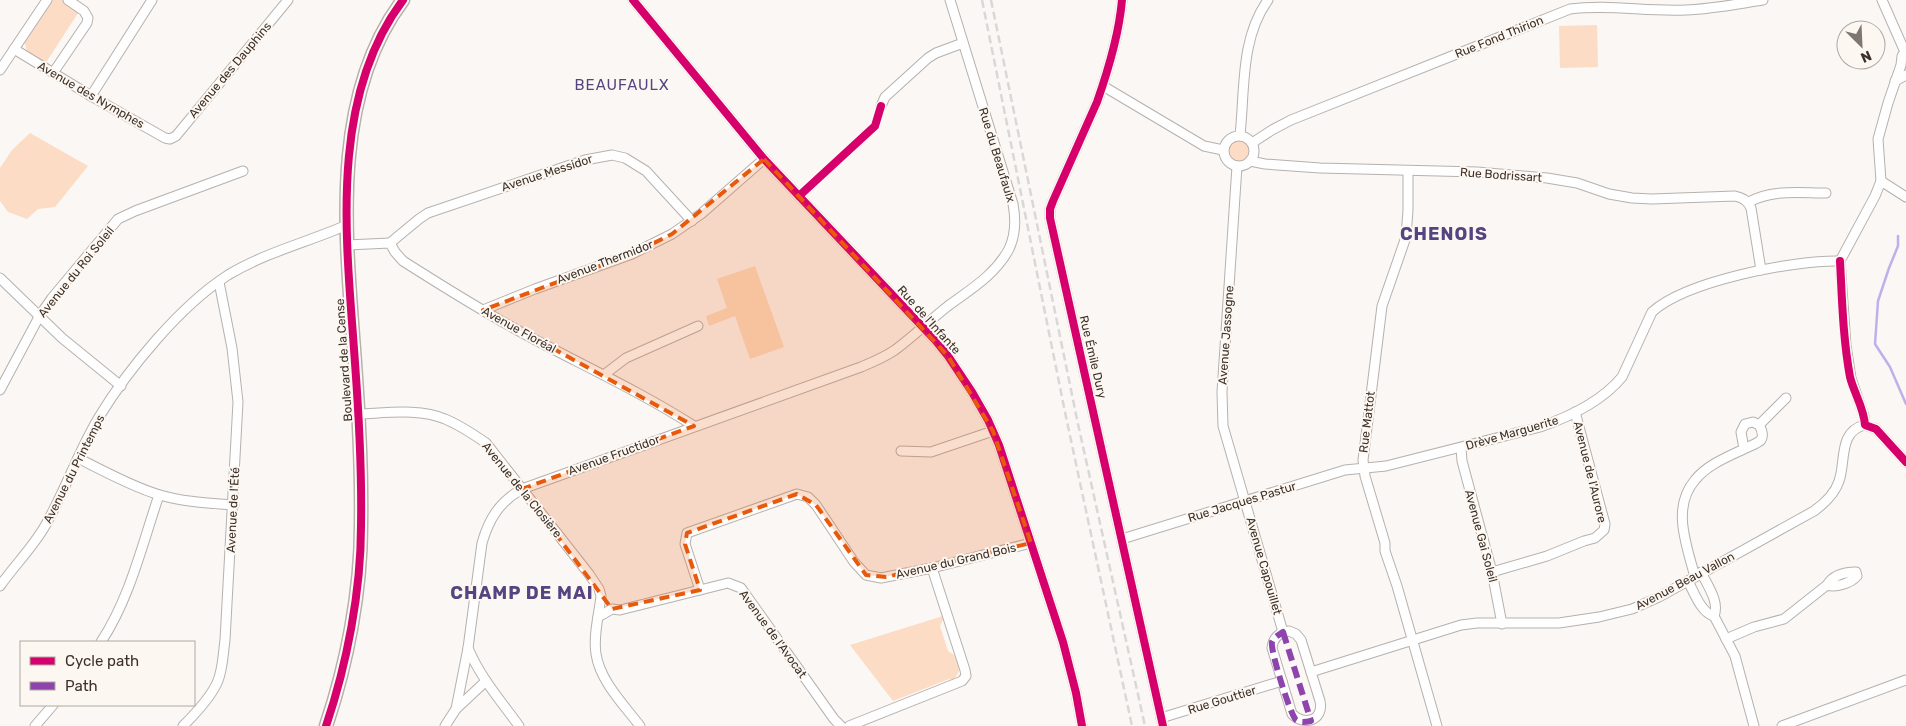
<svg xmlns="http://www.w3.org/2000/svg" width="1906" height="726" font-family="Rubik,sans-serif">
  <style>
    .green { fill: #fcdcc4 }
    .lines { fill: none; stroke-linecap: round; stroke-linejoin: round }
    .stream { stroke: #bfb0ea; stroke-width: 2.5 }
    .minor-casing { stroke: #b7b1ad; stroke-width: 11 }
    .secondary-casing { stroke: #b7b1ad; stroke-width: 15 }
    .minor { stroke: #fefefe; stroke-width: 9 }
    .secondary { stroke: #fefefe; stroke-width: 12 }
    .rail { stroke: #dad8d7; stroke-width: 2.5; stroke-dasharray: 8 4; stroke-linecap: butt }
    .quiet { stroke: #8e44ad; stroke-width: 6; stroke-dasharray: 12 6; stroke-linecap: butt }
    .cycleway-casing { stroke: #fdf7f2; stroke-width: 11 }
    .cycleway { stroke: #d6006c; stroke-width: 8 }
    .marked { fill: #e8590c; fill-opacity: 0.2; stroke: #e8590c; stroke-width: 4; stroke-dasharray: 10 6; stroke-linejoin: round }
    .labels { text-anchor: middle; dominant-baseline: central; stroke-width: 4; stroke-linejoin: round; paint-order: stroke }
    .street-label { font-size: 12px; fill: #3c3028; stroke: #fdf7f2 }
    .quarter-label { font-size: 15px; letter-spacing: 1px; fill: #544481; stroke: #fdf7f2 }
    .district-label { font-size: 18px; font-weight: bold; letter-spacing: 1px; fill: #544481; stroke: #fdf7f2 }
  </style>
  <rect width="100%" height="100%" fill="#faf7f5"/>
  <g class="green">
    <polygon points="51,0 62,0 80,10 45,64 27,52 24,39"/>
    <polygon points="1597,25 1598,67 1560,68 1559,26"/>
    <polygon points="30,133 88,166 55,207 38,209 27,219 8,212 0,201 0,168 12,150"/>
    <circle cx="1239" cy="150" r="11"/>
    <polygon points="755,266 784,347 750,359 735,316 709,326 706,316 727,308 717,279"/>
    <path d="M943,616L944,618L940,626L948,651L954,655C958,666 963,670 953,680L949,679L893,701L850,645Z"/>
  </g>
  <g class="lines">
    <polyline class="stream" points="1898,236 1898,246 1889,268 1878,301 1875,344 1890,367 1906,404"/>
    <defs>
      <g id="minor">
        <polyline points="633,0 764,159 935,340 948,356 972,392 988,420 999,445 1063,642 1076,693 1082,726"/>
        <path d="M1122,0C1119,35 1109,68 1097,102L1053,201L1050,209V218L1163,726"/>
        <polyline points="1882,0 1905,52"/>
        <polyline points="14,49 91,96 165,138 170,139 176,136 288,0"/>
        <polyline points="0,70 47,0"/>
        <polyline points="53,73 87,23 88,18 84,11 68,0"/>
        <polyline points="1895,81 1906,75"/>
        <polyline points="1103,86 1204,146 1223,150"/>
        <polyline points="91,96 152,0"/>
        <polyline points="881,106 885,97 928,58 936,53 963,43"/>
        <path d="M1240,135C1245,90 1240,39 1268,0"/>
        <circle cx="1239" cy="151" r="15"/>
        <path d="M1252,143L1272,130L1291,120L1570,9C1610,4 1646,12 1686,10C1712,9 1737,4 1763,0"/>
        <path d="M1250,161L1265,164L1320,168L1477,172L1547,178L1577,183L1609,194L1632,198L1652,199L1735,196C1743,198 1747,200 1751,208L1761,270"/>
        <polyline points="1237,166 1222,392 1223,426 1283,632"/>
        <polyline points="1408,172 1408,210 1406,237 1382,306 1363,460 1365,476 1385,543 1385,551 1397,586 1437,726"/>
        <polyline points="1881,181 1906,197"/>
        <path d="M1749,202C1772,189 1800,193 1826,193"/>
        <polyline points="390,243 419,219 428,213 585,160 612,155 625,158 646,171 692,221"/>
        <path d="M347,245L390,243L395,252L403,261C450,291 498,321 547,346C597,372 647,396 694,426"/>
        <polyline points="0,278 62,338 121,386"/>
        <polyline points="483,310 535,289 632,254 672,234 701,214 764,159"/>
        <polyline points="605,374 626,358 698,326"/>
        <polyline points="0,390 40,315 52,298 118,219 135,211 243,171"/>
        <path d="M359,414C386,413 420,408 445,419C460,425 473,434 486,443L589,574L599,589L601,596C599,614 593,636 596,654C600,681 624,705 640,726"/>
        <polyline points="1759,425 1786,398"/>
        <polyline points="1865,425 1864,416 1851,378 1846,345 1840,261 1875,196 1881,181 1878,139 1888,103 1901,65 1902,56 1906,52"/>
        <polyline points="1865,425 1876,429 1906,462"/>
        <polyline points="1461,448 1462,461 1492,572 1502,624"/>
        <polyline points="901,451 931,452 993,431"/>
        <path d="M78,458C101,470 135,488 160,495C184,502 209,503 234,505"/>
        <path d="M1122,539L1345,470L1386,466L1540,427C1569,417 1602,401 1622,377L1652,312C1686,281 1793,260 1840,261"/>
        <polyline points="1492,572 1547,556 1584,541 1595,538 1604,530 1605,524 1575,412"/>
        <path d="M1695,577C1687,546 1671,508 1695,480C1707,465 1727,457 1744,449C1749,446 1757,444 1761,440C1764,435 1762,430 1759,425L1753,422L1745,424L1741,432L1744,449"/>
        <path d="M1688,581C1694,592 1701,613 1714,616C1720,602 1707,585 1701,572"/>
        <path d="M0,586C14,566 33,547 45,526C65,491 78,452 99,417C129,368 180,306 228,275C264,253 308,242 347,225"/>
        <polyline points="700,590 685,544 687,533 797,494 808,497 816,505 854,562 866,575 881,578 886,577 932,568 1031,543"/>
        <polyline points="1714,616 1735,656 1754,726"/>
        <polyline points="598,617 612,609 620,610 728,583 741,588 834,719 841,726"/>
        <path d="M1289,631L1296,634L1301,640L1320,701C1324,721 1304,726 1292,714L1272,648C1273,638 1279,632 1289,631Z"/>
        <path d="M1726,639L1754,627L1784,619L1827,585C1836,588 1851,583 1857,576L1856,572C1845,572 1833,575 1827,585"/>
        <path d="M101,642C130,598 142,545 159,495"/>
        <path d="M468,648C480,677 501,701 519,726"/>
        <path d="M1311,672L1461,625L1477,623H1559L1599,617L1632,609L1659,597L1814,511C1825,503 1835,494 1839,481C1846,462 1838,431 1865,425"/>
        <path d="M456,709L468,648L482,543C489,519 499,502 522,489L861,367C873,362 885,357 895,350C914,336 930,320 948,306C971,289 995,275 1009,249C1016,234 1016,220 1013,204L950,0"/>
        <polyline points="1161,718 1282,681"/>
        <polyline points="35,726 53,705"/>
        <path d="M183,726C195,714 210,698 217,683C223,670 223,654 225,640L238,402L232,348L219,282"/>
        <polyline points="445,726 456,709 486,681"/>
        <polyline points="849,726 962,681 966,676 965,670 932,568"/>
        <polyline points="1782,726 1906,680"/>
      </g>
      <path id="secondary" d="M326,726C347,664 361,591 361,526C362,471 359,417 355,363C347,246 327,101 403,0"/>
    </defs>
    <use href="#minor" class="minor-casing"/>
    <use href="#secondary" class="secondary-casing"/>
    <use href="#minor" class="minor"/>
    <use href="#secondary" class="secondary"/>
    <g class="rail">
      <polyline points="982,0 1066,417 1132,726"/>
      <polyline points="991,0 1078,424 1145,726"/>
    </g>
    <path class="quiet" d="M1283,632L1311,721C1306,722 1300,723 1296,720C1290,714 1270,650 1272,642C1274,637 1279,635 1283,632Z"/>
    <defs>
      <g id="cycleway">
        <polyline points="633,0 764,159 935,340 948,356 972,392 988,420 999,445 1063,642 1076,693 1082,726"/>
        <path d="M1122,0C1119,35 1109,68 1097,102L1053,201L1050,209V218L1163,726"/>
        <polyline points="799,196 875,126 881,106"/>
        <path d="M1840,261C1842,299 1843,339 1850,377C1854,393 1864,408 1865,425L1876,429L1906,462"/>
        <path d="M326,726C347,664 361,591 361,526C362,471 359,417 355,363C347,246 327,101 403,0"/>
      </g>
    </defs>
    <use href="#cycleway" class="cycleway-casing"/>
    <use href="#cycleway" class="cycleway"/>
  </g>
  <path class="marked" d="M764,159L948,356L993,431L1031,543L886,577L866,575L816,505L797,494L687,533L685,544L700,590L612,609L522,489L694,426L483,310L632,254L672,234Z"/>
  <g class="labels">
    <g class="street-label">
      <text transform="translate(1499 37) rotate(-22)">Rue Fond Thirion</text>
      <text transform="translate(230 70) rotate(-50)">Avenue des Dauphins</text>
      <text transform="translate(91 95) rotate(30)">Avenue des Nymphes</text>
      <text transform="translate(997 155) rotate(73)">Rue du Beaufaulx</text>
      <text transform="translate(547 173) rotate(-18)">Avenue Messidor</text>
      <text transform="translate(1501 175) rotate(4)">Rue Bodrissart</text>
      <text transform="translate(605 262) rotate(-21)">Avenue Thermidor</text>
      <text transform="translate(76 272) rotate(-51)">Avenue du Roi Soleil</text>
      <text transform="translate(929 320) rotate(48)">Rue de l'Infante</text>
      <text transform="translate(519 330) rotate(29)">Avenue Floréal</text>
      <text transform="translate(1226 335) rotate(-86)">Avenue Jassogne</text>
      <text transform="translate(1093 357) rotate(77)">Rue Émile Dury</text>
      <text transform="translate(344 360) rotate(-94)">Boulevard de la Cense</text>
      <text transform="translate(1367 422) rotate(-83)">Rue Mattot</text>
      <text transform="translate(1512 433) rotate(-16)">Drève Marguerite</text>
      <text transform="translate(614 455) rotate(-20)">Avenue Fructidor</text>
      <text transform="translate(74 469) rotate(-63)">Avenue du Printemps</text>
      <text transform="translate(1590 472) rotate(76)">Avenue de l'Aurore</text>
      <text transform="translate(522 490) rotate(51)">Avenue de la Closière</text>
      <text transform="translate(1242 502) rotate(-17)">Rue Jacques Pastur</text>
      <text transform="translate(233 510) rotate(-87)">Avenue de l'Été</text>
      <text transform="translate(1481 536) rotate(75)">Avenue Gai Soleil</text>
      <text transform="translate(956 561) rotate(-13)">Avenue du Grand Bois</text>
      <text transform="translate(1264 566) rotate(74)">Avenue Capouillet</text>
      <text transform="translate(1685 581) rotate(-28)">Avenue Beau Vallon</text>
      <text transform="translate(773 634) rotate(54)">Avenue de l'Avocat</text>
      <text transform="translate(1222 700) rotate(-17)">Rue Gouttier</text>
    </g>
    <g class="quarter-label">
      <text x="622" y="85">BEAUFAULX</text>
    </g>
    <g class="district-label">
      <text x="1444" y="234">CHENOIS</text>
      <text x="522" y="593">CHAMP DE MAI</text>
    </g>
  </g>
  <rect x="20" y="641" width="175" height="65" fill="#fdf7f2" stroke="#b0a7a1"/>
  <rect x="30" y="657" width="25" height="8" fill="#d6006c" stroke="#b0a7a1"/>
  <text x="65" y="666" font-size="15" fill="#3c3028">Cycle path</text>
  <rect x="30" y="682" width="25" height="8" fill="#8e44ad" stroke="#b0a7a1"/>
  <text x="65" y="691" font-size="15" fill="#3c3028">Path</text>
  <g transform="translate(1861 45) rotate(156)"><circle r="24" fill="#fdf7f2" stroke="#b0a7a1"/>
  <path d="M0-4L9 19L0 12L-9 19Z" fill="#7e7670"/>
  <text y="-8" font-size="14" font-weight="bold" text-anchor="middle" fill="#3c3028">N</text>
  </g>
</svg>
